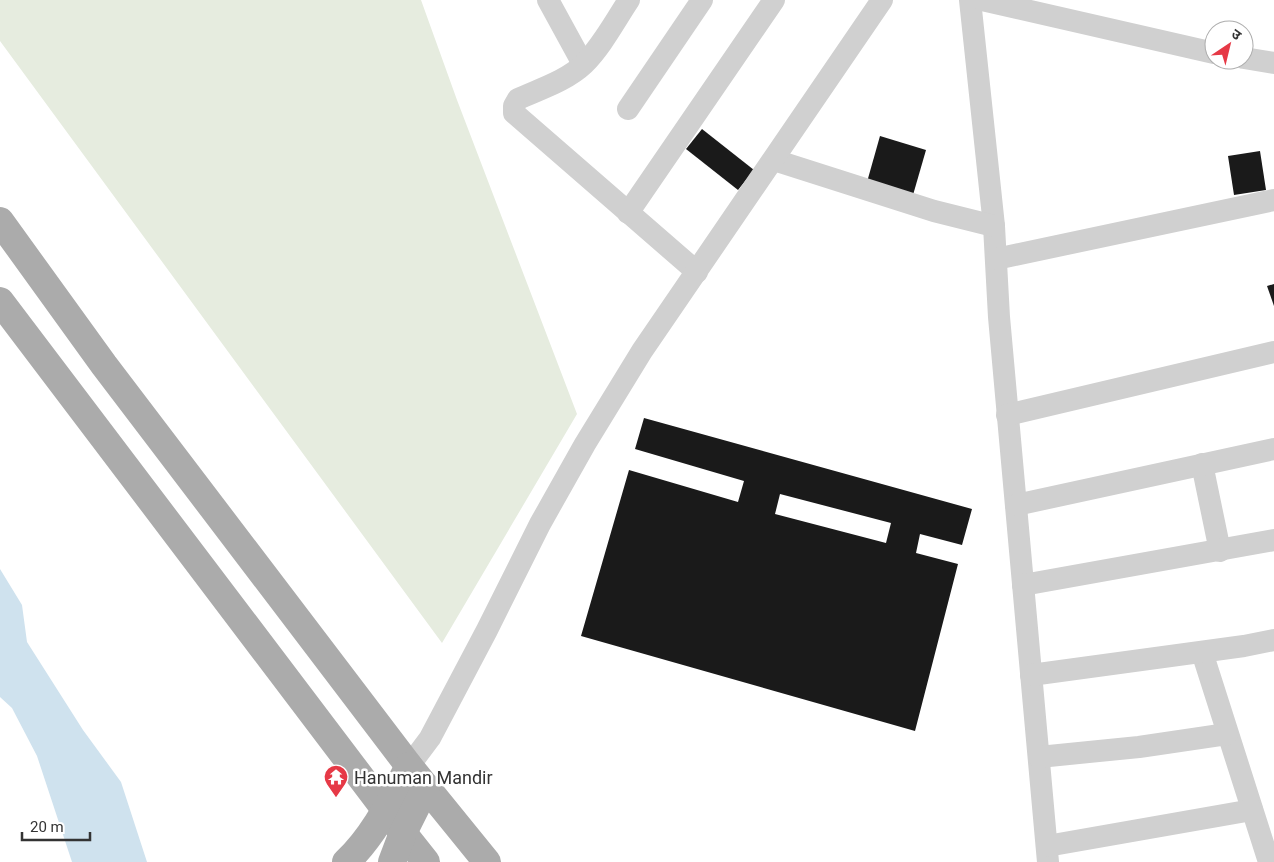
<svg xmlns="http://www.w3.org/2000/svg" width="1274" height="862" font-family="Roboto,'Noto Sans Devanagari',sans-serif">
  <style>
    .green { fill: #e6ecdf }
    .water { fill: #cfe2ee }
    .building { fill: #1a1a1a; fill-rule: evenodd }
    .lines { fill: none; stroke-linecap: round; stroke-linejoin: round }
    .minor { stroke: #d0d0d0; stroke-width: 22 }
    .major { stroke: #ababab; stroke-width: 28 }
    .labels { text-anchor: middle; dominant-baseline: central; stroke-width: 5; stroke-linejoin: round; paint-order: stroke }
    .poi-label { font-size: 18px; fill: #333; stroke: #fff; text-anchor: start }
  </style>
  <rect width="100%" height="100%" fill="#fff"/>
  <polygon class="green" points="0,0 421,0 457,100 577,414 442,643 0,41"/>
  <polygon class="water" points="0,569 22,605 27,642 83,730 121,782 147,862 72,862 37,756 12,708 0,697"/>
  <g class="building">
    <polygon points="702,129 754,170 738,190 686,149"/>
    <polygon points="880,136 926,150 913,195 867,182"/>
    <polygon points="1260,151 1266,190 1234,195 1228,156"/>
    <polygon points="1274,284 1274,306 1267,286"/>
    <path d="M644,418L972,509L962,545L920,534L916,553L958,564L915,731L581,636L629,470L738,502L744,481L635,449ZM780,494L891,523L886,543L775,514Z"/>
  </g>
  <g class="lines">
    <g class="minor">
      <polyline points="548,0 583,64"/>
      <path d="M629,0C615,21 602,46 584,64C566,81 540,89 518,99L514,106V113L697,272"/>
      <polyline points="970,0 994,226 999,317 1048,862"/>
      <polyline points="982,0 1214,53"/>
      <polyline points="1244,58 1274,63"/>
      <polyline points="628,109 702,0"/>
      <polyline points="774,160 934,211 994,226"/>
      <polyline points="628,213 774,0"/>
      <polyline points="996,259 1274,200"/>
      <polyline points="1007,415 1274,352"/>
      <polyline points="1202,464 1220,551"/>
      <polyline points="1016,505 1274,449"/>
      <polyline points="1023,585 1274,540"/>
      <polyline points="1202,652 1269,862"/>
      <polyline points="1031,675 1244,646 1274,640"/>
      <polyline points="1039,757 1139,747 1227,734"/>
      <polyline points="409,766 430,738 487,630 540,524 585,444 642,351 882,0"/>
      <polyline points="1047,846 1252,810"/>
    </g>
    <g class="major">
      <polyline points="0,221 104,365 409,766 487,862"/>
      <polyline points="0,301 403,833 426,862"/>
      <path d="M346,862C374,836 391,800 409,766"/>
      <polyline points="392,862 403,833 426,787"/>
    </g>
  </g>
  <defs>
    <symbol id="temple-pin" viewBox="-11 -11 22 30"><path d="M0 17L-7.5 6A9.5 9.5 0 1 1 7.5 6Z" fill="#e63946" stroke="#fff"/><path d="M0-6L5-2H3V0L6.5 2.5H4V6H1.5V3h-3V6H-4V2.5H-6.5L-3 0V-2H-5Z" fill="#fff"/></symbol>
  </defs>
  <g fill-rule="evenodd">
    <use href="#temple-pin" x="322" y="763" width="28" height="38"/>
  </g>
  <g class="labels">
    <g class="poi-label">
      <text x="354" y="777">Hanuman Mandir</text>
    </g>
  </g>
  <g transform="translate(1229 45) rotate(35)"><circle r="24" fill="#ffffff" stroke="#adadad"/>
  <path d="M0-4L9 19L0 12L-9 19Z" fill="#e63946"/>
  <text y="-8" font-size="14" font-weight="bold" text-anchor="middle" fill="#333333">उ</text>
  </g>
  <path d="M22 832v8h68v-8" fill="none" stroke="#333333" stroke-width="2.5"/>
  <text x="30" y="832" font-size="15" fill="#333333" stroke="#ffffff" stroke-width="4" paint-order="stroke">20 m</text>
</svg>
